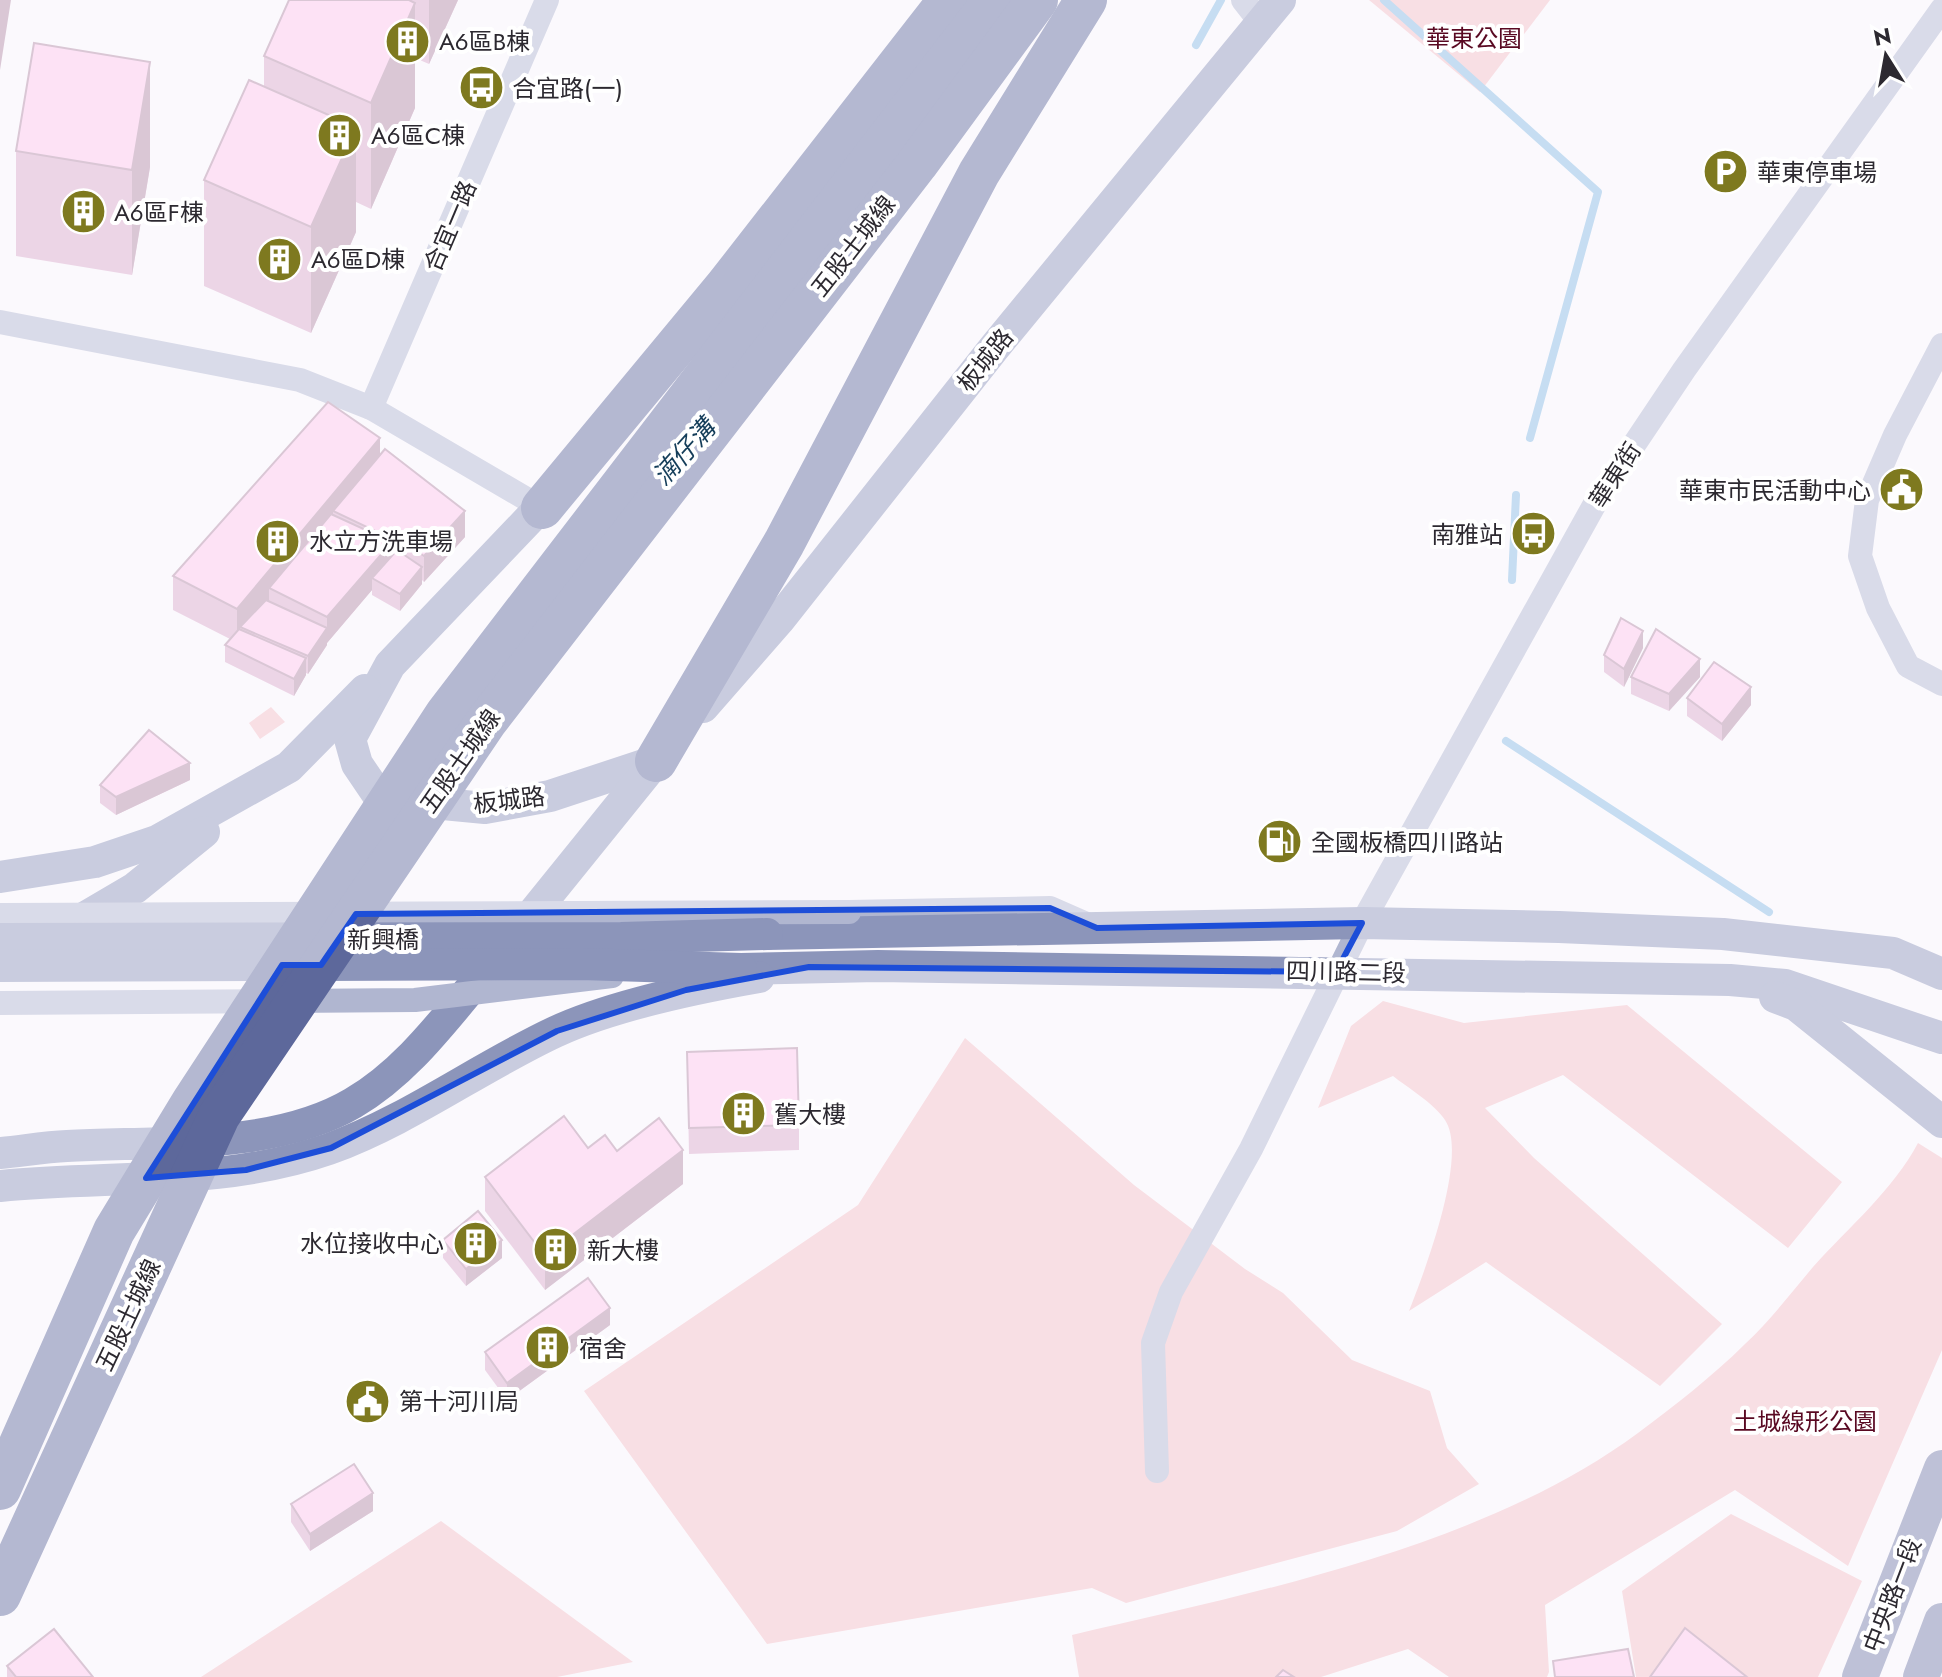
<svg xmlns="http://www.w3.org/2000/svg" width="1942" height="1677" font-family="Jost,'Noto Sans TC',sans-serif">
  <style>
    .green { fill: #f4bec5 }
    .lines { fill: none; stroke-linecap: round; stroke-linejoin: round }
    .stream { stroke: #86bbe4; stroke-width: 8 }
    .street { stroke: #b0b6d0; stroke-width: 24 }
    .secondary { stroke: #8c95ba; stroke-width: 32 }
    .primary { stroke: #737da9; stroke-width: 36 }
    .highway { stroke: #5d689b; stroke-width: 42 }
    .street-bridge { stroke: #b0b6d0; stroke-width: 24 }
    .secondary-bridge { stroke: #8c95ba; stroke-width: 32 }
    .highway-bridge { stroke: #5d689b; stroke-width: 42 }
    .wall { fill: #daa9cb }
    .shaded-wall { fill: #b28aa5 }
    .building { fill: #fec5ec; stroke: #b28aa5; stroke-width: 2 }
    .marked { fill: none; stroke: #1d4ed8; stroke-width: 6; stroke-linejoin: round }
    .labels { text-anchor: middle; dominant-baseline: central; stroke-width: 8; stroke-linejoin: round; paint-order: stroke }
    .park-label { font-size: 24px; fill: #590922; stroke: #fff }
    .poi-label { font-size: 24px; fill: #2c2930; stroke: #fff; text-anchor: start }
    .street-label { font-size: 24px; fill: #2c2930; stroke: #fff }
    .water-label { font-size: 26px; font-style: italic; fill: #143d59; stroke: #fff }
  </style>
  <rect width="100%" height="100%" fill="#fbf9fd"/>
  <g class="green">
    <polygon points="1369,0 1550,0 1480,92"/>
    <polygon points="271,707 285,722 260,739 249,723"/>
    <path d="M1383,1001L1464,1023L1627,1005L1842,1182L1788,1248L1563,1075L1485,1108L1534,1158L1722,1324L1660,1386L1486,1262L1409,1311C1424,1273 1469,1156 1445,1120C1434,1103 1408,1088 1393,1076L1318,1108L1351,1026Z"/>
    <polygon points="965,1038 1134,1185 1245,1269 1283,1293 1352,1360 1430,1391 1447,1448 1479,1484 1397,1531 1126,1603 1092,1588 767,1644 584,1391 858,1205"/>
    <path d="M1918,1143L1942,1158V1350L1848,1566L1735,1490L1545,1605L1549,1672L1547,1677H1449L1408,1649L1321,1677H1079L1072,1635C1256,1592 1484,1547 1638,1433C1674,1406 1713,1376 1745,1344C1770,1321 1791,1293 1813,1267C1849,1227 1893,1190 1918,1143Z"/>
    <polygon points="1731,1514 1862,1581 1818,1677 1636,1677 1622,1591"/>
    <polygon points="441,1521 633,1662 557,1677 201,1677"/>
  </g>
  <g class="lines">
    <g class="stream">
      <polyline points="1384,0 1598,192 1530,438"/>
      <polyline points="1196,45 1221,0"/>
      <polyline points="1512,580 1516,495"/>
      <polyline points="1506,741 1769,912"/>
    </g>
    <g class="street">
      <polyline points="1243,0 1261,23"/>
      <polyline points="0,322 300,380 371,408 542,508"/>
      <polyline points="1942,345 1895,435 1867,500 1860,556 1878,608 1908,666 1942,684"/>
      <polyline points="371,408 547,0"/>
      <polyline points="849,912 1050,908 1091,926"/>
      <polyline points="1157,1471 1153,1343 1171,1292 1251,1149 1362,923 1597,500 1684,370 1942,9"/>
    </g>
    <g class="secondary">
      <polyline points="557,490 390,665 350,739 357,764 380,798 485,808 550,796 656,761 670,745"/>
      <polyline points="703,707 779,620 994,348 1280,0"/>
      <polyline points="0,877 95,862 157,841 289,767 365,690"/>
      <polyline points="72,925 135,888 204,832"/>
      <polyline points="517,933 656,761"/>
      <polyline points="767,934 1362,923 1559,927 1723,934 1893,953 1942,974"/>
      <polyline points="741,969 878,966 1730,980 1785,985 1942,1038"/>
      <polyline points="1775,997 1796,1005 1942,1122"/>
      <path d="M0,1153C22,1151 44,1147 67,1146C156,1141 274,1150 353,1103C406,1072 443,1021 482,975"/>
      <path d="M0,1186C110,1175 223,1186 329,1149C409,1120 478,1068 555,1032C613,1005 696,988 759,977"/>
    </g>
    <g class="primary">
      <polyline points="1860,1677 1942,1468"/>
      <polyline points="1921,1677 1942,1621"/>
    </g>
    <g class="highway">
      <polyline points="542,508 726,286 949,0"/>
      <polyline points="656,761 784,543 979,173 1086,0"/>
    </g>
    <g class="street-bridge">
      <polyline points="0,915 849,912"/>
      <polyline points="0,1003 415,1000 612,976"/>
    </g>
    <g class="secondary-bridge">
      <polyline points="0,939 621,938 767,934"/>
      <polyline points="0,966 581,964 741,969"/>
    </g>
    <g class="highway-bridge">
      <polyline points="0,1489 114,1231 193,1101 446,714 994,0"/>
      <polyline points="0,1595 219,1116 486,722 917,164 1037,0"/>
    </g>
  </g>
  <g class="wall">
    <polygon points="289,0 458,0 429,64 415,58 415,108 371,209 356,202 356,232 311,333 204,286 204,180 264,87 264,56"/>
    <polygon points="16,151 150,167 132,275 16,256"/>
    <polygon points="380,454 465,537 424,582 422,580 422,584 400,611 372,595 372,590 327,643 327,645 308,674 306,673 306,675 294,696 225,662 225,645 230,639 173,610 173,576"/>
    <polygon points="1643,648 1624,687 1604,672 1604,655"/>
    <polygon points="1631,677 1700,677 1669,711 1631,694"/>
    <polygon points="1687,698 1751,705 1722,741 1687,716"/>
    <polygon points="190,780 116,815 100,803 100,785"/>
    <polygon points="687,1052 799,1125 799,1150 689,1154"/>
    <polygon points="588,1148 683,1184 545,1290 485,1211 485,1177"/>
    <polygon points="443,1240 502,1258 466,1286 443,1258"/>
    <polygon points="610,1325 507,1400 485,1370 485,1352"/>
    <polygon points="291,1504 373,1511 310,1551 291,1522"/>
    <polygon points="7,1666 93,1677 7,1677"/>
  </g>
  <g class="shaded-wall">
    <polygon points="0,0 11,0 0,70"/>
    <polygon points="429,0 458,0 429,64"/>
    <polygon points="415,3 415,108 371,209 371,103"/>
    <polygon points="150,62 150,167 132,275 132,170"/>
    <polygon points="356,127 356,232 311,333 311,227"/>
    <polygon points="380,438 380,471 333,511 333,527 269,588 269,604 240,627 240,638 237,643 237,609"/>
    <polygon points="465,511 465,537 424,582 424,556"/>
    <polygon points="397,537 397,563 394,566 394,540"/>
    <polygon points="392,542 392,568 372,578 372,590 327,643 327,617"/>
    <polygon points="422,567 422,584 400,611 400,594"/>
    <polygon points="327,628 327,645 308,674 308,656"/>
    <polygon points="1643,631 1643,648 1624,687 1624,669"/>
    <polygon points="306,658 306,675 294,696 294,679"/>
    <polygon points="1700,659 1700,677 1669,711 1669,694"/>
    <polygon points="1751,687 1751,705 1722,741 1722,724"/>
    <polygon points="190,763 190,780 116,815 116,797"/>
    <polygon points="683,1150 683,1184 545,1290 545,1256"/>
    <polygon points="502,1240 502,1258 466,1286 466,1269"/>
    <polygon points="610,1308 610,1325 507,1400 507,1383"/>
    <polygon points="373,1493 373,1511 310,1551 310,1534"/>
  </g>
  <g class="building">
    <polygon points="289,0 409,0 415,3 371,103 264,56"/>
    <polygon points="34,43 150,62 132,170 16,151"/>
    <polygon points="249,80 356,127 311,227 204,180"/>
    <polygon points="328,402 380,438 237,609 173,576"/>
    <polygon points="385,449 465,511 424,556 397,537 394,540 333,511"/>
    <polygon points="331,514 392,542 327,617 269,588"/>
    <polygon points="397,550 422,567 400,594 372,578"/>
    <polygon points="266,600 327,628 308,656 240,627"/>
    <polygon points="1621,618 1643,631 1624,669 1604,655"/>
    <polygon points="239,629 306,658 294,679 225,645"/>
    <polygon points="1656,629 1700,659 1669,694 1631,677"/>
    <polygon points="1714,662 1751,687 1722,724 1687,698"/>
    <polygon points="149,730 190,763 116,797 100,785"/>
    <polygon points="797,1048 799,1125 689,1128 687,1052"/>
    <polygon points="564,1116 588,1148 605,1135 617,1151 659,1118 683,1150 545,1256 485,1177"/>
    <polygon points="478,1211 502,1240 466,1269 443,1240"/>
    <polygon points="588,1278 610,1308 507,1383 485,1352"/>
    <polygon points="354,1464 373,1493 310,1534 291,1504"/>
    <polygon points="1685,1628 1747,1677 1650,1677"/>
    <polygon points="54,1629 93,1677 16,1677 7,1666"/>
    <polygon points="1628,1649 1634,1677 1555,1677 1553,1661"/>
    <polygon points="1283,1670 1294,1677 1276,1677"/>
  </g>
  <path d="M0 0H1942V1677H0ZM1050,908L1097,928L1362,923L1336,972L809,967L686,990L557,1031L331,1148L246,1170L146,1178L282,965H321L356,914Z" fill="#fbf9fd" fill-opacity=".55" fill-rule="evenodd"/>
  <path class="marked" d="M1050,908L1097,928L1362,923L1336,972L809,967L686,990L557,1031L331,1148L246,1170L146,1178L282,965H321L356,914Z"/>
  <defs>
    <symbol id="building-disc" viewBox="-11 -11 22 22"><circle r="9.5" fill="#7e791f" stroke="#fff"/><path d="M-4-6H4V6H1V3H-1V6H-4ZM-2.5-4.3h1.7v1.8h-1.7ZM.8-4.3h1.7v1.8H.8ZM-2.5-1h1.7V.8h-1.7ZM.8-1h1.7V.8H.8Z" fill="#fff"/></symbol>
    <symbol id="bus-disc" viewBox="-11 -11 22 22"><circle r="9.5" fill="#7e791f" stroke="#fff"/><path d="M-5-6H5V4H4V6H2V4H-2V6H-4V4H-5ZM-3.5-4V0h7V-4ZM-3.5 1.2v1.5H-2V1.2ZM2 1.2v1.5H3.5V1.2Z" fill="#fff"/></symbol>
    <symbol id="parking-disc" viewBox="-11 -11 22 22"><circle r="9.5" fill="#7e791f" stroke="#fff"/><path d="M-3.5-5.5H1a3.5 3.5 0 0 1 0 7H-1V5.5H-3.5ZM-1-3.4V-.6H.8a1.4 1.4 0 0 0 0-2.8Z" fill="#fff"/></symbol>
    <symbol id="civic-disc" viewBox="-11 -11 22 22"><circle r="9.5" fill="#7e791f" stroke="#fff"/><path d="M-.6-6.5H3V-4.5H.6V-3L4-1V1h2V6H-6V1h2V-1L-.6-3ZM-1.2 2.5V6h2.4V2.5Z" fill="#fff"/></symbol>
    <symbol id="fuel-disc" viewBox="-11 -11 22 22"><circle r="9.5" fill="#7e791f" stroke="#fff"/><path d="M-5.5-6h7V0h2V4h1.3V-2.5L3-4.5l.8-.8L6-3V5H2.5V1h-1V6h-7ZM-4.2-4.7v3.2H.2V-4.7Z" fill="#fff"/></symbol>
  </defs>
  <g fill-rule="evenodd">
    <use href="#building-disc" x="382" y="16" width="51" height="51"/>
    <use href="#bus-disc" x="456" y="62" width="51" height="51"/>
    <use href="#building-disc" x="314" y="110" width="51" height="51"/>
    <use href="#parking-disc" x="1700" y="146" width="51" height="51"/>
    <use href="#building-disc" x="58" y="186" width="51" height="51"/>
    <use href="#building-disc" x="254" y="234" width="51" height="51"/>
    <use href="#civic-disc" x="1876" y="464" width="51" height="51"/>
    <use href="#bus-disc" x="1508" y="508" width="51" height="51"/>
    <use href="#building-disc" x="252" y="516" width="51" height="51"/>
    <use href="#fuel-disc" x="1254" y="816" width="51" height="51"/>
    <use href="#building-disc" x="718" y="1088" width="51" height="51"/>
    <use href="#building-disc" x="450" y="1218" width="51" height="51"/>
    <use href="#building-disc" x="530" y="1224" width="51" height="51"/>
    <use href="#building-disc" x="522" y="1322" width="51" height="51"/>
    <use href="#civic-disc" x="342" y="1376" width="51" height="51"/>
  </g>
  <g class="labels">
    <g class="park-label">
      <text x="1474" y="38">華東公園</text>
      <text x="1805" y="1421">土城線形公園</text>
    </g>
    <g class="poi-label">
      <text x="439" y="41">A6區B棟</text>
      <text x="512" y="88">合宜路(一)</text>
      <text x="371" y="135">A6區C棟</text>
      <text x="1757" y="172">華東停車場</text>
      <text x="114" y="212">A6區F棟</text>
      <text x="311" y="259">A6區D棟</text>
      <text x="1871" y="490" text-anchor="end">華東市民活動中心</text>
      <text x="1503" y="534" text-anchor="end">南雅站</text>
      <text x="309" y="541">水立方洗車場</text>
      <text x="1311" y="842">全國板橋四川路站</text>
      <text x="774" y="1114">舊大樓</text>
      <text x="444" y="1243" text-anchor="end">水位接收中心</text>
      <text x="587" y="1250">新大樓</text>
      <text x="579" y="1348">宿舍</text>
      <text x="399" y="1401">第十河川局</text>
    </g>
    <g class="street-label">
      <text transform="translate(450 226) rotate(-67)">合宜一路</text>
      <text transform="translate(853 246) rotate(-52)">五股土城線</text>
      <text transform="translate(985 360) rotate(-51)">板城路</text>
      <text transform="translate(1615 475) rotate(-57)">華東街</text>
      <text transform="translate(460 761) rotate(-55)">五股土城線</text>
      <text transform="translate(509 800) rotate(-7)">板城路</text>
      <text x="383" y="939">新興橋</text>
      <text transform="translate(1346 972) rotate(1)">四川路二段</text>
      <text transform="translate(128 1315) rotate(-65)">五股土城線</text>
      <text transform="translate(1892 1595) rotate(-69)">中央路一段</text>
    </g>
    <g class="water-label">
      <text transform="translate(684 452) rotate(-48)">湳仔溝</text>
    </g>
  </g>
  <g transform="translate(1886 56) rotate(349)" stroke="#ffffff" stroke-width="6" paint-order="stroke">
  <path d="M0-6L14 30L0 20L-14 30Z" fill="#2c2930"/>
  <text y="-12" font-size="22" font-weight="bold" text-anchor="middle" fill="#2c2930">N</text>
  </g>
</svg>
